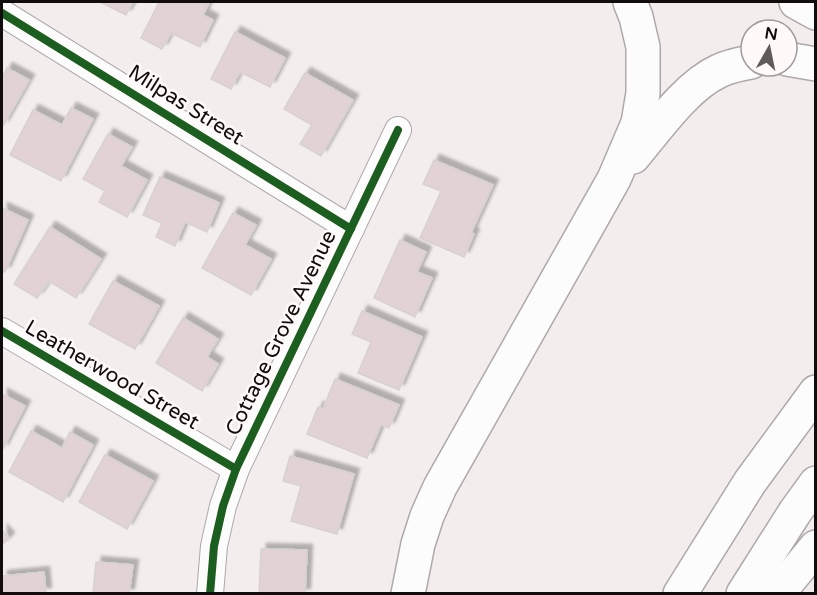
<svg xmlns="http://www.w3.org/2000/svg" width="817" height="595" font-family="'Varela Round',sans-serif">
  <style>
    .building { fill: #e2d2d3; stroke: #d7d2d2; stroke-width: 1.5; filter: url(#shadow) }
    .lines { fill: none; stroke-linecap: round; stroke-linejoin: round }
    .street-casing { stroke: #aea9a9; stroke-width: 28 }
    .secondary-casing { stroke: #aea9a9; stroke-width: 36 }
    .highway-casing { stroke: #aea9a9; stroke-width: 36 }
    .street { stroke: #fdfcfc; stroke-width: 26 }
    .secondary { stroke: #fdfcfc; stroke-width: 33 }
    .highway { stroke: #fdfcfc; stroke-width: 33 }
    .cycleway-casing { stroke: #fff9f9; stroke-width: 11 }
    .cycleway { stroke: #1b5e20; stroke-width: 8 }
    .labels { text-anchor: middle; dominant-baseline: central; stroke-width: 5; stroke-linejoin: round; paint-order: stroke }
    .street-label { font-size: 21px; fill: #110d0d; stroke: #fff9f9 }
  </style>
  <defs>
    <filter id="shadow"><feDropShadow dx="5.5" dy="-5.5" stdDeviation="1.5" flood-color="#0004"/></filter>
  </defs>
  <rect width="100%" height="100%" fill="#f4eded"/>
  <g class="building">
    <polygon points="100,2 133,2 126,15"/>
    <polygon points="159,2 205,2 209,3 203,15 213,20 200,47 171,33 162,49 141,38"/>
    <polygon points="235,32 285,58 270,87 240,72 231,89 211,79"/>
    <polygon points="7,68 29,80 3,126 2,125 2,78"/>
    <polygon points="305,73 353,100 321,156 300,144 312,125 284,109"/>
    <polygon points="71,108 93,119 61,181 10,155 33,110 62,125"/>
    <polygon points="108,134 132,147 121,166 147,180 127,217 99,202 105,191 83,179"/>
    <polygon points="434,160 493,185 471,233 474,234 464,257 420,238 441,191 423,184"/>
    <polygon points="160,177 219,203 207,232 185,222 175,246 156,237 162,223 143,215"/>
    <polygon points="2,208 28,220 5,272 2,271"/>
    <polygon points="233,213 256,225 245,245 271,259 251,295 202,268"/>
    <polygon points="50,227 101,259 76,298 49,281 37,298 14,284"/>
    <polygon points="400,240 426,252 417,272 432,278 415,317 374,298"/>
    <polygon points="113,281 159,306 135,349 89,324"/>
    <polygon points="362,311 422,337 399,390 358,373 371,342 352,334"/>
    <polygon points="183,318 218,339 207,357 218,364 202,391 156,363"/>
    <polygon points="335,379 399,405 389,428 381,425 367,458 307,434 318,407 323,409"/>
    <polygon points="2,394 25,406 2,451"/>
    <polygon points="31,431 62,448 70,432 93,445 63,502 9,472"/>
    <polygon points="105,455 153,481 127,529 79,502"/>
    <polygon points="290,456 354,474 337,534 291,521 301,486 283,481"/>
    <polygon points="2,530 9,538 2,545"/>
    <polygon points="261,549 307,550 305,594 259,594"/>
    <polygon points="96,562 133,565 129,594 93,594"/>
    <polygon points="44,572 46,593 2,594 2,576"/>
  </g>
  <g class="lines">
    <defs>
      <g id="street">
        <polyline points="2,13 351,229"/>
        <polyline points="2,331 236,469"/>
        <polyline points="210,594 214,546 223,506 236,469 398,130"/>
      </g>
      <g id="secondary">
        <polyline points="680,594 750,482 816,392"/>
        <polyline points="743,594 795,512 816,483"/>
      </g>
      <g id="highway">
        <polyline points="796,2 816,13"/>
        <polyline points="787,59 816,64"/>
        <path d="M633,157C656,130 686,86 719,71C729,66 740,64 751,62"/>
        <polyline points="408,594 418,544 427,516 440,487 614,179 638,123 643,93 643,47 636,17 630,2"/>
        <polyline points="774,594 785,585 816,547"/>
      </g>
    </defs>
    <use href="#street" class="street-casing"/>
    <use href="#secondary" class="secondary-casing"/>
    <use href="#highway" class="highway-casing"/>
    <use href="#street" class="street"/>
    <use href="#secondary" class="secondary"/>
    <use href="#highway" class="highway"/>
    <defs>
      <g id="cycleway">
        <polyline points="2,13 351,229"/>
        <polyline points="2,331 236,469"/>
        <polyline points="210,594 214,546 223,506 236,469 398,130"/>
      </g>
    </defs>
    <use href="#cycleway" class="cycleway-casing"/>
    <use href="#cycleway" class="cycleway"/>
  </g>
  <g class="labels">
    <g class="street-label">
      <text transform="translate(186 105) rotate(32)">Milpas Street</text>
      <text transform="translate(281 333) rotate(-64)">Cottage Grove Avenue</text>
      <text transform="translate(112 375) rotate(30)">Leatherwood Street</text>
    </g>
  </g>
  <rect width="817" height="595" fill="none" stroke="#110d0d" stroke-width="6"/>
  <g transform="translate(769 48) rotate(9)"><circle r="28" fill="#fff9f9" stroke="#a09b9b" stroke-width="1.5"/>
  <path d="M0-4.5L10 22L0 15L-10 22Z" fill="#605b5b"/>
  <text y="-9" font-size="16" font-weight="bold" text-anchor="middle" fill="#110d0d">N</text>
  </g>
</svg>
